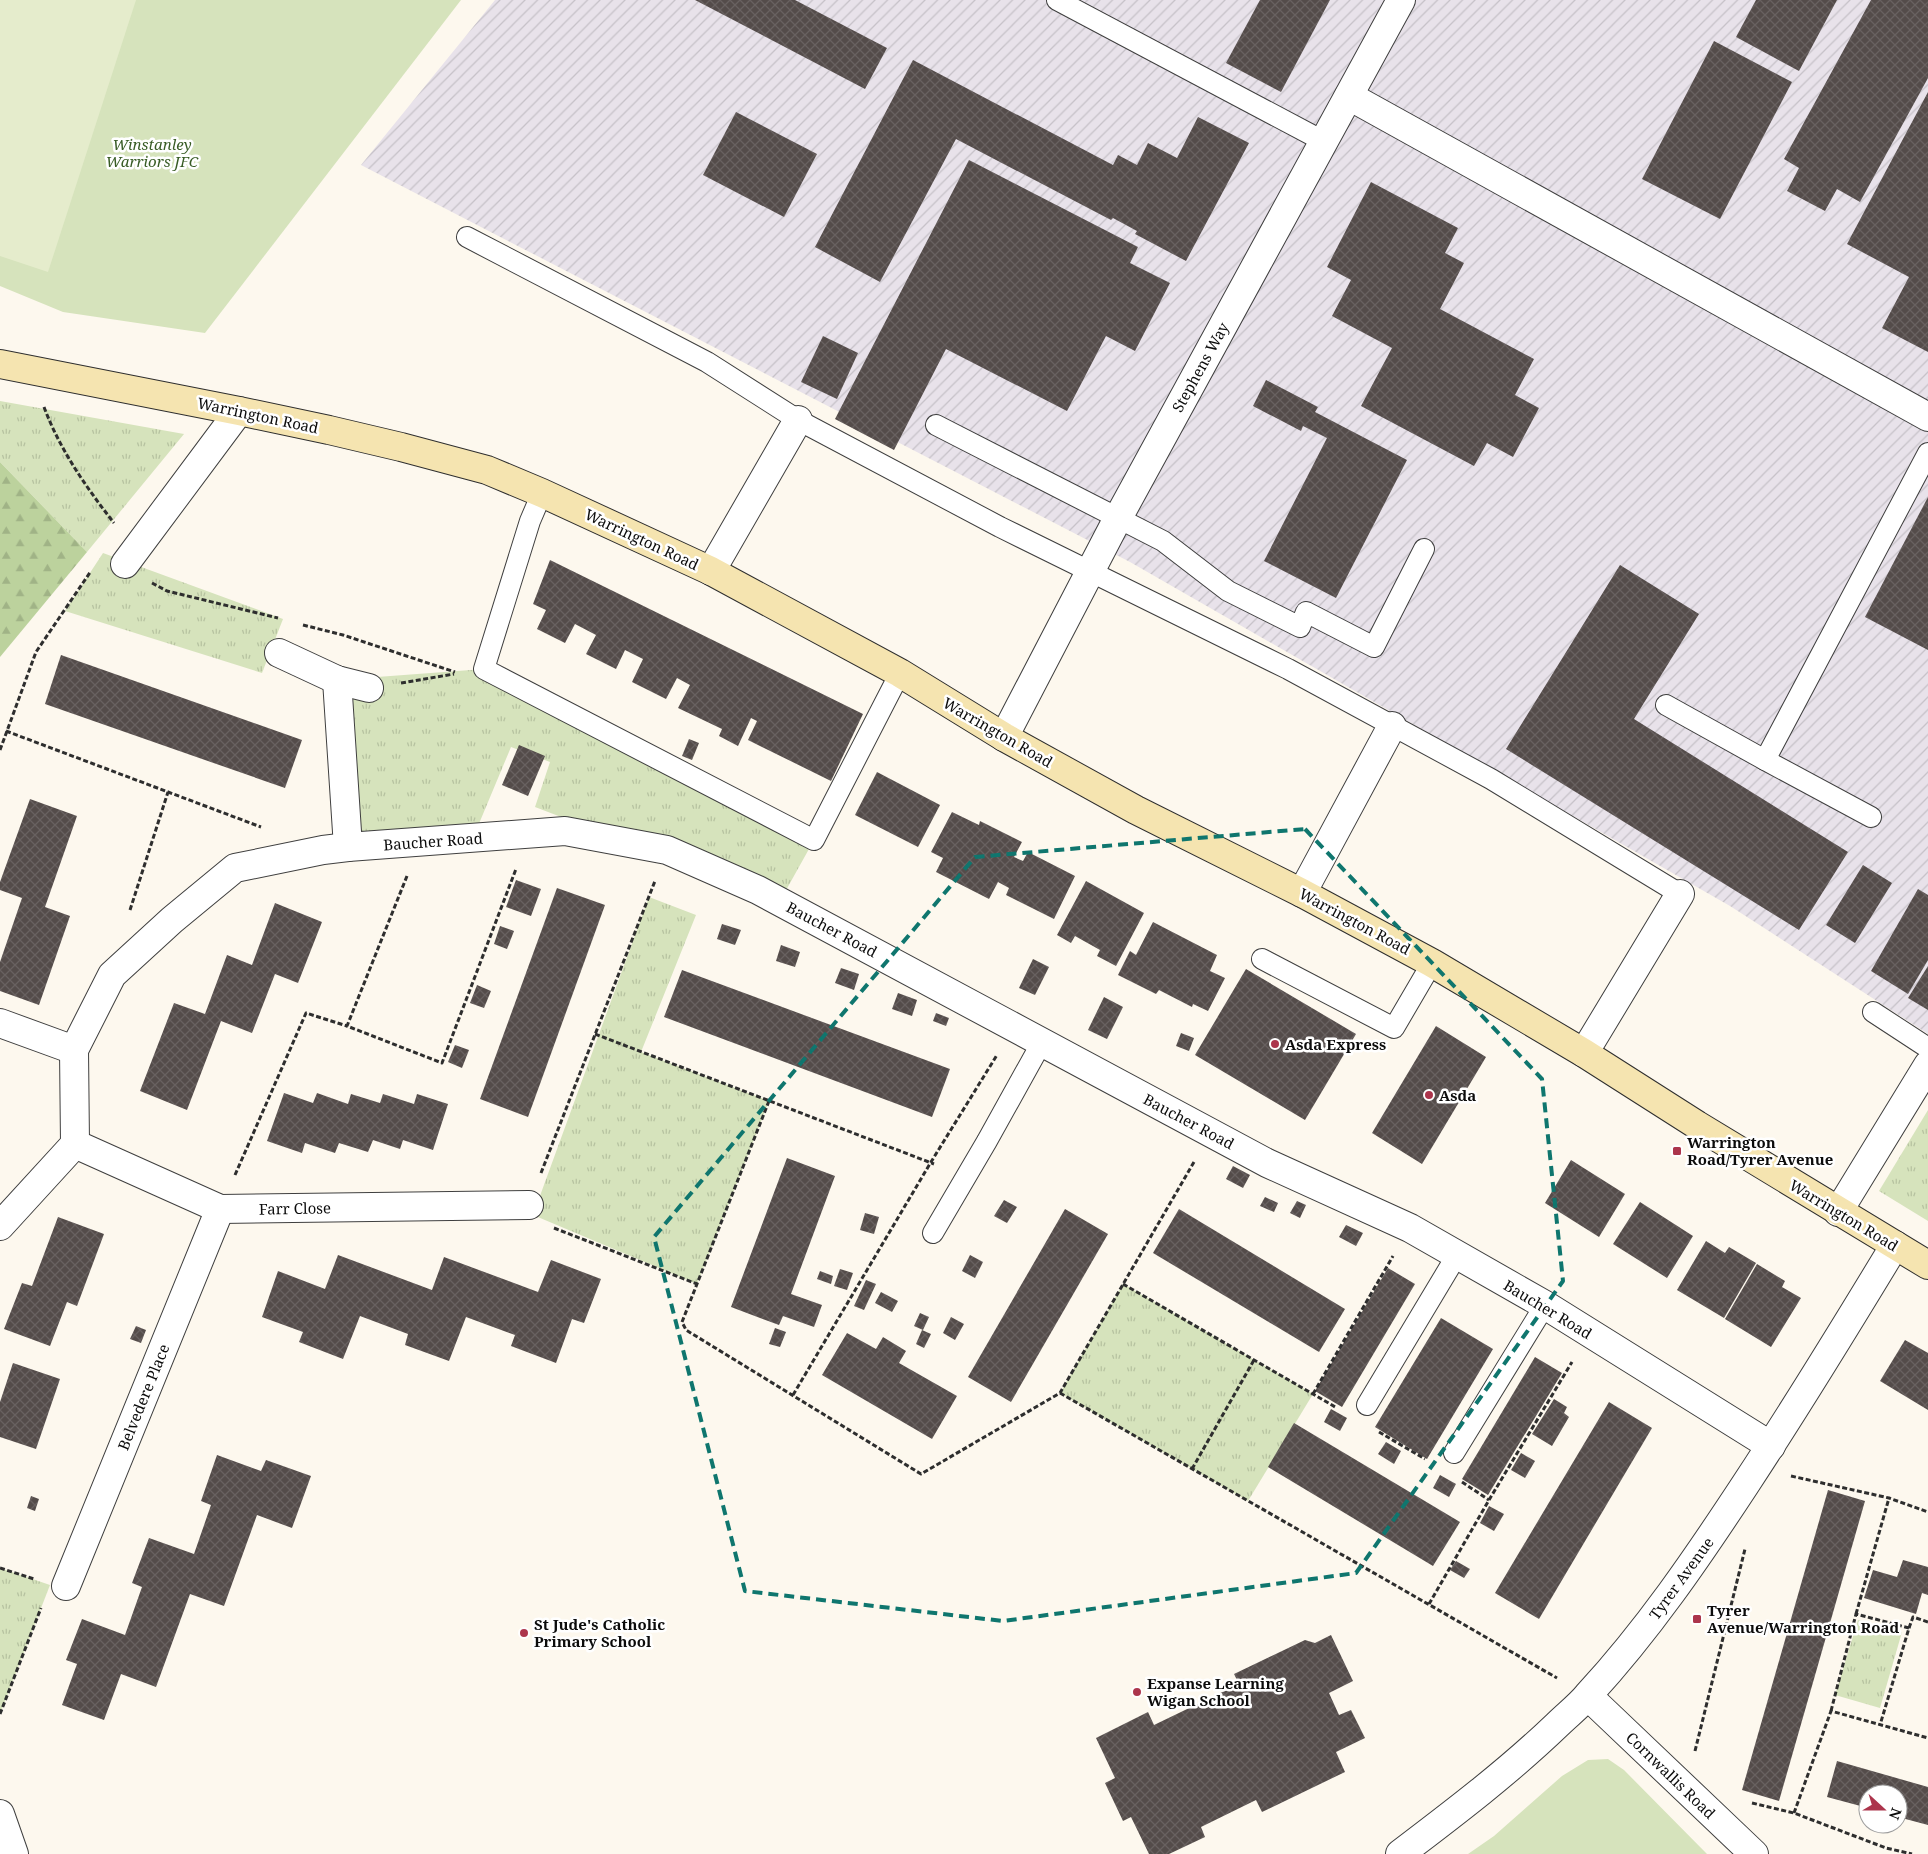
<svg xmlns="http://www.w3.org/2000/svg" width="1928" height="1854" font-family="'Noto Serif',serif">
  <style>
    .industrial { fill: url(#industrial-furrows) }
    .grass { fill: url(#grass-tufts) }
    .forest { fill: url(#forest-firs) }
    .park { fill: #d6e3bc }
    .pitch { fill: #e5eccc }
    .building { fill: url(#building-cross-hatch) }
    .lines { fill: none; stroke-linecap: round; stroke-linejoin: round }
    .service-casing { stroke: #3f3f3f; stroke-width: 22 }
    .minor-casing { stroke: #3f3f3f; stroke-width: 30 }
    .tertiary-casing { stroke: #3f3f3f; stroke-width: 30 }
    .secondary-casing { stroke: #2e2e2e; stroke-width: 30 }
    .path { stroke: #2e2e2e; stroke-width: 3; stroke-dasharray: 5 2.5; stroke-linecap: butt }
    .service { stroke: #fff; stroke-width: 20 }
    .minor { stroke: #fff; stroke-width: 28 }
    .tertiary { stroke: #fff; stroke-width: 28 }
    .secondary { stroke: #f5e4b0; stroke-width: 28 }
    .marked { fill: none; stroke: #0f766e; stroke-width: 4; stroke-dasharray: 10 6; stroke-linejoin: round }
    .poi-dot { fill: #ac354c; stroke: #fff; stroke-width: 2 }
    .labels { text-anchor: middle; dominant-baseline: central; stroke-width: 5; stroke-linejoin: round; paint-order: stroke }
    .park-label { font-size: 15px; font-style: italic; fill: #385c25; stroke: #fff }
    .street-label { font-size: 15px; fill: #0c0c0c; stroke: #fff }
    .poi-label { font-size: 15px; font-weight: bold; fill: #0c0c0c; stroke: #fff; text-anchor: start }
  </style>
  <defs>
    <pattern id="industrial-furrows" width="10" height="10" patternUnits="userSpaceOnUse" patternTransform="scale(1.25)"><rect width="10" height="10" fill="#e8e2ea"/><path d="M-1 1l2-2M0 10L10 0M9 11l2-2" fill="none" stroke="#c6c1c8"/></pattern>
    <pattern id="grass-tufts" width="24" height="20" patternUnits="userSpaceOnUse" patternTransform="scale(1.25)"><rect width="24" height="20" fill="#d6e3bc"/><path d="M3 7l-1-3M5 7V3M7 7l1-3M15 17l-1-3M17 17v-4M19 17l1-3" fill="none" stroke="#b6c2a0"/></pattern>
    <pattern id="forest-firs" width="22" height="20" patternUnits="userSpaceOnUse" patternTransform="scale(1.25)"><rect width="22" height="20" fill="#bcd29d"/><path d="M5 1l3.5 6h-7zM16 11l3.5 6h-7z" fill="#a0b386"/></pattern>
    <pattern id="building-cross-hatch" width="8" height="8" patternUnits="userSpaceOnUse" patternTransform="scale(1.25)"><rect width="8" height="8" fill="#544c4a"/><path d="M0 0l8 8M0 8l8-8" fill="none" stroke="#686160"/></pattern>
  </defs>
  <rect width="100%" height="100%" fill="#fdf8ee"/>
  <polygon class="industrial" points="495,0 1928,0 1928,1034 1730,906 1130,562 361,165"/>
  <g class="grass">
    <polygon points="0,401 184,434 87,552 0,462"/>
    <polygon points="103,553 283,619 262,673 65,611"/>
    <polygon points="484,669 814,840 780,901 535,807 550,762 511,747 473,838 348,847 337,680"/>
    <polygon points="649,897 696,915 641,1052 769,1101 697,1284 533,1215"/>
    <polygon points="1928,1110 1928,1221 1879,1191"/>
    <polygon points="1123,1284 1313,1394 1248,1501 1060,1393"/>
    <polygon points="0,1568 50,1585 0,1714"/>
    <polygon points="1858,1620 1902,1632 1880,1708 1835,1695"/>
  </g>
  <polygon class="forest" points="0,462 87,552 0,657"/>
  <g class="park">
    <polygon points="0,0 461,0 205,333 63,312 0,286"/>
    <polygon points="1608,1759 1624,1770 1707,1854 1468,1854 1494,1836 1562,1776 1588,1760"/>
  </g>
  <polygon class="pitch" points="0,0 136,0 48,272 0,256"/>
  <g class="building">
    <polygon points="695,0 795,0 887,48 865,89"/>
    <polygon points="1260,0 1330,0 1281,92 1226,63"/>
    <polygon points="1756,0 1837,0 1799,71 1736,37"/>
    <polygon points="1871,0 1928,0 1928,78 1860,202 1837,189 1825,211 1787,191 1799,168 1784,159"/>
    <polygon points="1714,41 1792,82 1720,219 1642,179"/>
    <polygon points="913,60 1113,165 1118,155 1137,165 1148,143 1177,158 1198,117 1249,143 1186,261 1135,234 1137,231 1113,218 1111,220 956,139 880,282 815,247"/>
    <polygon points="1928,92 1928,352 1882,328 1909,277 1847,244"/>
    <polygon points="736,112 817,154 784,217 703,175"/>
    <polygon points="969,160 1138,247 1130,263 1170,283 1135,351 1106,336 1067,411 946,349 894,450 835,419"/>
    <polygon points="1371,182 1458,228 1445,253 1464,263 1440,309 1534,359 1515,395 1539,408 1513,457 1487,443 1474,466 1361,406 1392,348 1332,316 1351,280 1327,267"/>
    <polygon points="823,336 858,353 837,399 801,382"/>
    <polygon points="1266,380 1318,407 1315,412 1407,460 1336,598 1264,561 1327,438 1303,426 1301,431 1253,406"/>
    <polygon points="1928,497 1928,650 1865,617"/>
    <polygon points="550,560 863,714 831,781 748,740 757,721 751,718 738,746 719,736 722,729 678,708 690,685 677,678 666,699 632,682 643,659 625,650 616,669 586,654 596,635 575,624 565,643 537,629 546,610 533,604"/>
    <polygon points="1620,565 1699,614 1634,719 1848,852 1799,930 1506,749"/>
    <polygon points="61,655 302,740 285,788 45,704"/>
    <polygon points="689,739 699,743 692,760 682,756"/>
    <polygon points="519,745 545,756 528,796 502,785"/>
    <polygon points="877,772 940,805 918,847 855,815"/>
    <polygon points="30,799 77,816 45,907 70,916 39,1005 0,991 0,962 22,898 0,890 0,882"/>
    <polygon points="952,812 979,825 980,821 1022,842 1014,857 1023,861 1028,852 1075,876 1054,919 1006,895 1009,888 998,882 989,899 936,872 943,858 931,852"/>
    <polygon points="1863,865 1892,883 1855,943 1826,925"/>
    <polygon points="516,880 541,889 531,916 506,907"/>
    <polygon points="1086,881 1144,913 1116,966 1097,956 1100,950 1075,936 1071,943 1057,935"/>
    <polygon points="557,888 605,905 528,1117 480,1099"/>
    <polygon points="1918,889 1928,895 1928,960 1908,994 1871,971"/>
    <polygon points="275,903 322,922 298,983 275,974 252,1033 221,1021 187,1110 140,1091 174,1003 205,1014 227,955 252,965"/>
    <polygon points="1153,922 1217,955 1210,971 1225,978 1208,1011 1193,1004 1192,1007 1159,990 1156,994 1118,975 1130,951 1136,955"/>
    <polygon points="722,924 741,930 735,945 717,939"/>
    <polygon points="500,926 514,931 507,949 494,944"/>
    <polygon points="781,945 800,952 795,967 776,961"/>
    <polygon points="1033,959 1049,967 1035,995 1019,988"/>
    <polygon points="1928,966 1928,1010 1908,998"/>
    <polygon points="841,968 859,974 854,990 835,983"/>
    <polygon points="1246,969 1356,1034 1305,1120 1195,1055"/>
    <polygon points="682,970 950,1069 932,1117 664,1017"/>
    <polygon points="477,985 491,991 484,1008 470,1003"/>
    <polygon points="898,993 917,1000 912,1016 892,1009"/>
    <polygon points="1104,997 1123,1007 1107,1039 1088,1030"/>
    <polygon points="936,1013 949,1018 946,1026 933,1021"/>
    <polygon points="1436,1026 1486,1057 1422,1164 1372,1133"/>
    <polygon points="1181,1033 1194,1038 1189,1051 1176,1046"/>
    <polygon points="455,1045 469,1050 462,1068 448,1062"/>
    <polygon points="284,1093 313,1103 317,1093 348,1104 351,1094 380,1103 383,1094 414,1104 417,1094 448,1104 433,1150 403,1140 400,1149 373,1140 368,1152 339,1143 335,1153 305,1143 302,1153 267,1141"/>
    <polygon points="787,1158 835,1176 791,1294 822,1305 814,1327 783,1316 779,1325 731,1307"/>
    <polygon points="1571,1160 1625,1194 1599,1237 1545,1203"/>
    <polygon points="1233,1166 1250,1175 1243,1188 1226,1179"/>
    <polygon points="1265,1197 1278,1203 1274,1212 1260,1206"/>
    <polygon points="1004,1200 1017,1207 1007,1223 994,1216"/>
    <polygon points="1297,1201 1306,1205 1300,1218 1290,1213"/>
    <polygon points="1640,1202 1693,1236 1667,1278 1613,1244"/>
    <polygon points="1065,1209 1108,1234 1011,1402 968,1377"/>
    <polygon points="1179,1209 1345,1309 1319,1352 1153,1253"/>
    <polygon points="865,1213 879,1217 874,1234 860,1230"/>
    <polygon points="58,1217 104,1234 77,1306 67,1302 50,1346 4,1329 22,1283 32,1286"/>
    <polygon points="1346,1225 1363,1233 1356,1246 1339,1237"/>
    <polygon points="1706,1241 1725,1253 1729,1247 1756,1263 1724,1318 1677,1290"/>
    <polygon points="338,1255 432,1290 444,1257 538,1292 551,1260 601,1279 584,1323 572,1319 556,1363 511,1346 515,1335 466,1317 449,1361 405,1345 408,1334 360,1316 343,1359 299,1342 303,1332 262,1317 278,1271 325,1289"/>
    <polygon points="970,1255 983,1262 975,1278 962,1271"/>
    <polygon points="1757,1264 1785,1281 1782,1287 1801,1298 1771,1347 1725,1319"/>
    <polygon points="1388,1268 1415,1284 1342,1407 1315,1391"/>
    <polygon points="840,1269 853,1273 847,1290 834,1286"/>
    <polygon points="820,1271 833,1276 831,1284 817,1279"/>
    <polygon points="866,1280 876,1284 864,1310 854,1306"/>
    <polygon points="881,1292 898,1301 892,1312 875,1303"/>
    <polygon points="920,1313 929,1317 923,1330 914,1326"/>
    <polygon points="951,1317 964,1324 955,1340 943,1333"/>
    <polygon points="1441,1318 1493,1349 1427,1459 1375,1427"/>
    <polygon points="136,1326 146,1330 141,1343 130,1339"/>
    <polygon points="775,1328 786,1332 780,1347 769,1344"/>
    <polygon points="922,1330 931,1334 924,1348 916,1344"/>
    <polygon points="847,1333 876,1349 883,1337 906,1351 899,1363 957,1396 932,1439 822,1375"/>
    <polygon points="1905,1340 1928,1353 1928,1410 1880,1381"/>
    <polygon points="1535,1357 1562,1373 1488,1495 1462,1479"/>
    <polygon points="13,1363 60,1379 36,1449 0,1437 0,1402"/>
    <polygon points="1554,1399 1567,1407 1564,1413 1569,1417 1552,1446 1532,1434"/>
    <polygon points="1609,1402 1652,1428 1539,1619 1495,1593"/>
    <polygon points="1331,1409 1347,1418 1340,1431 1324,1422"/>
    <polygon points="1294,1423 1460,1522 1433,1566 1268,1467"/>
    <polygon points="1386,1442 1401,1451 1394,1464 1378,1454"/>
    <polygon points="1521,1453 1535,1461 1525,1478 1511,1470"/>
    <polygon points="217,1455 261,1471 266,1460 311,1476 292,1528 257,1515 224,1606 190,1594 156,1687 121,1674 104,1720 62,1705 77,1664 66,1660 82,1619 125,1635 142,1587 132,1583 149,1538 194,1554 211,1505 201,1501"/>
    <polygon points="1440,1475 1456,1484 1449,1497 1433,1488"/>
    <polygon points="1828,1490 1865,1501 1779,1801 1742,1790"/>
    <polygon points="31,1496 39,1499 35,1511 27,1508"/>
    <polygon points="1489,1506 1504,1514 1494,1531 1480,1523"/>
    <polygon points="1903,1560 1928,1567 1928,1595 1922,1593 1916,1614 1864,1598 1873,1570 1897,1577"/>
    <polygon points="1456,1561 1470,1569 1464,1578 1450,1570"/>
    <polygon points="1331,1635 1353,1681 1329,1693 1339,1715 1351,1710 1365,1738 1336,1752 1345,1772 1262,1812 1256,1800 1201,1827 1205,1837 1169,1854 1149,1854 1131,1817 1123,1821 1105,1783 1115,1778 1096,1738 1148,1712 1154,1725 1239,1684 1234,1674 1305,1640 1315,1643"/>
    <polygon points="1837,1761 1928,1787 1928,1825 1898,1817 1898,1794 1868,1794 1868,1808 1827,1797"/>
  </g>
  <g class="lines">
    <defs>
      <g id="service">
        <polyline points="1057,0 1323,141"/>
        <polyline points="467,237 707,362 798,420 1000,527 1288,669 1491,779 1680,894"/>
        <polyline points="936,425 1163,541 1228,591 1300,627 1306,612 1374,647 1424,549"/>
        <polyline points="542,493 530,521 484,669 814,840 900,673"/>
        <polyline points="1666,705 1765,760"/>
        <polyline points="1871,817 1765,760 1928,453"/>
        <polyline points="1262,959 1394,1028 1432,963"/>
        <polyline points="1873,1012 1928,1048"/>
        <polyline points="933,1233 987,1141 1042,1042"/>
        <polyline points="1367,1405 1457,1255"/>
        <polyline points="1454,1453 1545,1305"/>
      </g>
      <g id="minor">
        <polyline points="1349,96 1928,417"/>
        <polyline points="125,564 239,411"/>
        <polyline points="711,571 798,420"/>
        <polyline points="279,653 337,680 369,688"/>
        <polyline points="337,680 348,847"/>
        <polyline points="1004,737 1118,518 1401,0"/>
        <polyline points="1302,893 1392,726"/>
        <polyline points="0,1023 74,1050"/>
        <polyline points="1584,1053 1680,894"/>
        <polyline points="75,1144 220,1209 529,1205"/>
        <polyline points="1838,1212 1928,1065"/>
        <polyline points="0,1226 75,1144 74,1050 112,975 172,920 235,868 323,850 348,847 565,831 667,850 758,890 1267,1163 1410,1228 1545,1305 1771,1446"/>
        <polyline points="66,1586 220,1209"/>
        <polyline points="1588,1696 1754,1854"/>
        <polyline points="0,1814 14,1854"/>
      </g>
      <path id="tertiary" d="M1400,1854C1454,1813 1508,1772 1557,1725C1567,1715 1579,1706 1588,1695C1648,1630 1697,1558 1745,1485C1797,1406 1846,1326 1895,1245"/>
      <polyline id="secondary" points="0,364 239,411 329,430 401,447 487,470 542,493 711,571 900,673 1004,737 1136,810 1302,893 1432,963 1584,1053 1697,1125 1928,1265"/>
    </defs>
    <use href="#service" class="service-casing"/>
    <use href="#minor" class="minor-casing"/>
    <use href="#tertiary" class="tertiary-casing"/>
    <use href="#secondary" class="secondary-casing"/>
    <g class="path">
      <path d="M44,407C60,450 86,487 114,523"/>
      <polyline points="152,583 167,591 278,618"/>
      <polyline points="303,625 343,635 455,672"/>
      <polyline points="401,683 454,674"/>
      <polyline points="6,731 261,827"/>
      <polyline points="0,750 36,652 91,571"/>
      <polyline points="407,876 347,1026 442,1063 516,869"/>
      <polyline points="130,910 168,792"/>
      <polyline points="595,1034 934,1164"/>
      <polyline points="769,1101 682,1322 686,1330 921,1474 1060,1393 1194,1162"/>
      <polyline points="541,1173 655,881"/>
      <polyline points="235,1175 306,1013 347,1026"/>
      <polyline points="554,1228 697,1284"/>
      <polyline points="1123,1284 1337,1408"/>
      <polyline points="1060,1393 1557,1678"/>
      <polyline points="1313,1394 1393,1256"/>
      <polyline points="793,1395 931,1162 997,1055"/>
      <polyline points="1379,1432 1425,1459"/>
      <polyline points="1192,1469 1254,1360"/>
      <polyline points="1791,1476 1889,1498 1928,1512"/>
      <polyline points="1462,1482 1489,1500"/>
      <polyline points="0,1568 34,1579"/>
      <polyline points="1429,1604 1489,1500 1572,1362"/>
      <polyline points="1856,1614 1889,1498"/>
      <polyline points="1909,1628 1913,1617 1928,1622"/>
      <polyline points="1831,1711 1856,1614 1909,1628 1880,1725"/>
      <polyline points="0,1714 41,1608"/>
      <polyline points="1695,1751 1745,1549"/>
      <polyline points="1752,1803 1794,1813 1886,1848 1912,1854"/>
      <polyline points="1794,1813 1831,1711 1928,1738"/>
    </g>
    <use href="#service" class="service"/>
    <use href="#minor" class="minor"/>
    <use href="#tertiary" class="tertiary"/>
    <use href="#secondary" class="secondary"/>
  </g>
  <path class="marked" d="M1305,829L1542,1079L1563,1281L1356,1573L1003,1621L745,1591L654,1237L975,857Z"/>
  <g class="poi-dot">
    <circle cx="1275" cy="1044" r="5"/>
    <circle cx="1429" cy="1095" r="5"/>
    <rect x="1672" y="1146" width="10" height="10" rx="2.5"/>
    <rect x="1692" y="1614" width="10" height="10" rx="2.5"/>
    <circle cx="524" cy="1633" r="5"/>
    <circle cx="1137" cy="1692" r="5"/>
  </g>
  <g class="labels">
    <g class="park-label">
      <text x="152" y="144">Winstanley<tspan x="152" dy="17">Warriors JFC</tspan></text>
    </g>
    <g class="street-label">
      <text transform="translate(1200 367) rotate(-61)">Stephens Way</text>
      <text transform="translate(258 415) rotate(12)">Warrington Road</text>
      <text transform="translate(642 539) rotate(25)">Warrington Road</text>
      <text transform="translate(998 732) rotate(30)">Warrington Road</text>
      <text transform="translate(433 841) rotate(-4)">Baucher Road</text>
      <text transform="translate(1355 921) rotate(28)">Warrington Road</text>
      <text transform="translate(832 929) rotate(28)">Baucher Road</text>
      <text transform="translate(1189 1121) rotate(28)">Baucher Road</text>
      <text transform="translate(295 1208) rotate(-1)">Farr Close</text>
      <text transform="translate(1844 1215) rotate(31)">Warrington Road</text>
      <text transform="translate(1548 1309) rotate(31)">Baucher Road</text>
      <text transform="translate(143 1397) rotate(-68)">Belvedere Place</text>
      <text transform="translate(1681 1578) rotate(-54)">Tyrer Avenue</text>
      <text transform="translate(1671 1775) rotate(44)">Cornwallis Road</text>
    </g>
    <g class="poi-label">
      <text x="1285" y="1044">Asda Express</text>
      <text x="1439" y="1095">Asda</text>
      <text x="1687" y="1142">Warrington<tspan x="1687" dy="17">Road/Tyrer Avenue</tspan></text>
      <text x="1707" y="1610">Tyrer<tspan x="1707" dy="17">Avenue/Warrington Road</tspan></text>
      <text x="534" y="1624">St Jude's Catholic<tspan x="534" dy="17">Primary School</tspan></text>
      <text x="1147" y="1683">Expanse Learning<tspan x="1147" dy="17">Wigan School</tspan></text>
    </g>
  </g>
  <g transform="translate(1883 1809) rotate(111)"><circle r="24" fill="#ffffff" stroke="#9e9e9e"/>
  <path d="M0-4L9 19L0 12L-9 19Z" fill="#ac354c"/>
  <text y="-8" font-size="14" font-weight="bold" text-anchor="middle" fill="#0c0c0c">N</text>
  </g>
</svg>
